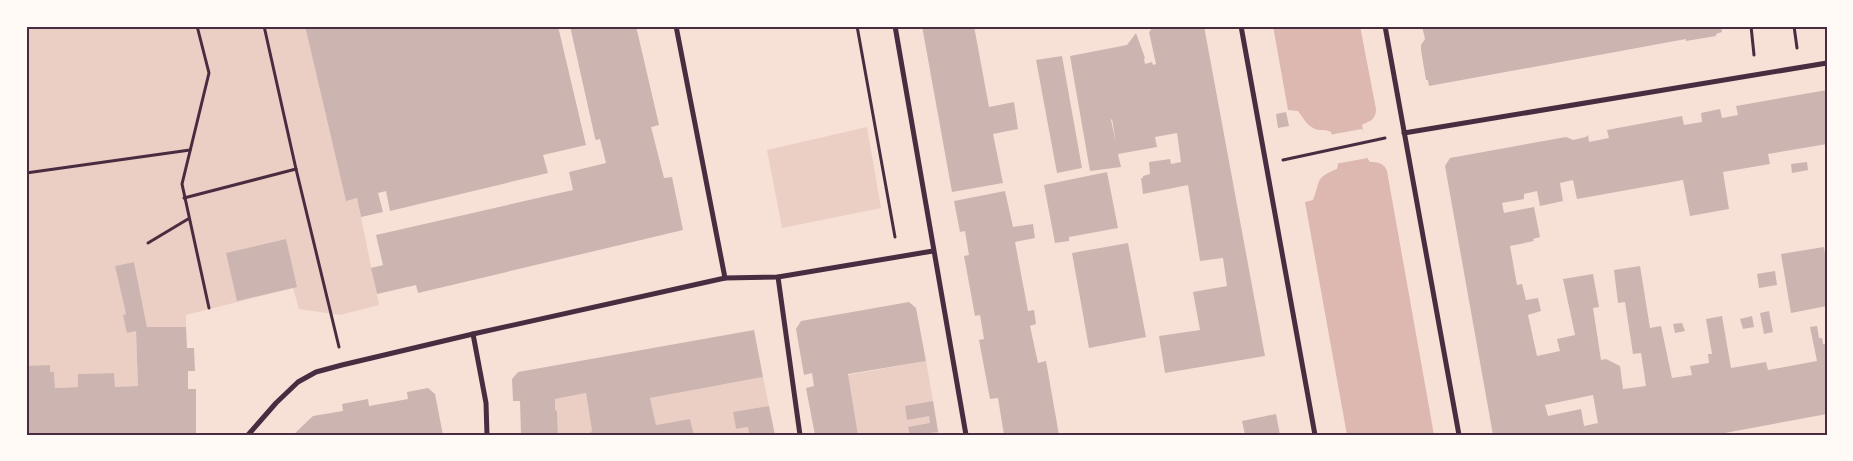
<svg xmlns="http://www.w3.org/2000/svg" width="1853" height="461" font-family="Helvetica,sans-serif">
  <style>
    .green { fill: #ebcfc5 }
    .water { fill: #dcb8b0 }
    .pier { fill: #f7e1d7 }
    .building { fill: #ccb4b1; fill-rule: evenodd }
    .lines { fill: none; stroke-linecap: round; stroke-linejoin: round }
    .path { stroke: #4a2c40; stroke-width: 3 }
    .minor { stroke: #4a2c40; stroke-width: 5 }
    .neatline { fill: none; stroke: #4a2c40; stroke-width: 2 }
  </style>
  <rect width="100%" height="100%" fill="#f7e1d7"/>
  <g class="green">
    <polygon points="26,26 305,26 346,200 357,198 379,305 340,315 299,309 293,288 186,315 186,327 147,327 134,262 115,266 126,314 124,315 136,331 138,386 115,387 113,373 79,374 78,387 55,388 54,372 50,372 50,366 26,366"/>
    <polygon points="867,127 881,208 782,228 767,150"/>
    <polygon points="926,361 939,435 858,435 848,375"/>
    <polygon points="763,377 769,406 733,412 736,429 748,427 749,435 694,435 690,419 656,425 650,398"/>
    <polygon points="586,393 592,431 590,432 591,435 558,435 557,411 555,410 555,399"/>
  </g>
  <path class="water" d="M1273,26H1360L1376,109C1376,120 1370,121 1362,125L1368,159L1370,162C1378,162 1384,163 1387,171L1434,435H1347L1305,202L1313,200C1321,181 1314,178 1337,169L1338,165L1331,132C1326,130 1324,130 1319,130C1308,128 1304,119 1298,111L1288,110Z"/>
  <polygon class="pier" points="1362,129 1367,142 1368,158 1335,164 1329,135"/>
  <g class="building">
    <polygon points="305,26 558,26 586,145 543,155 548,173 390,211 386,191 378,193 383,212 361,217 357,198 346,201"/>
    <polygon points="570,26 636,26 659,125 651,127 664,178 672,177 683,230 418,293 416,285 377,294 371,268 383,265 376,235 573,190 569,172 606,163 600,139 596,140 595,138"/>
    <polygon points="922,26 974,26 989,107 1014,102 1018,129 993,134 1003,183 952,192"/>
    <path d="M1151,26H1204L1265,356L1165,373L1159,336L1200,330L1193,292L1227,286L1223,258L1200,261L1188,185L1143,194L1141,178H1143V176L1150,174L1149,162L1170,159L1171,164L1181,162L1177,133L1155,137L1157,147L1118,154L1121,167L1090,171L1070,56L1127,45L1136,33L1145,58L1144,59L1145,64L1152,62L1153,65L1156,64L1149,32L1151,30ZM1112,119L1116,143L1111,120Z"/>
    <polygon points="1422,26 1721,26 1722,32 1716,34 1716,36 1686,41 1686,39 1429,86 1428,80 1426,80 1421,50 1421,45 1425,39"/>
    <polygon points="1062,56 1082,168 1057,173 1036,60"/>
    <path d="M1827,90V144L1768,154L1770,164L1723,172L1729,209L1690,216L1683,180L1577,199L1573,180L1560,183L1563,201L1540,206L1537,191L1524,194V199L1502,203L1504,213L1534,207L1540,237L1533,239L1534,241L1510,246L1517,285L1522,284L1526,300L1538,298L1541,311L1528,315L1537,356L1560,351L1557,339L1575,335L1563,279L1593,274L1599,307L1593,308L1601,360L1606,359L1620,366L1623,389L1646,386L1641,353L1633,354L1625,302L1618,303L1614,270L1640,266L1650,328L1661,326L1672,378L1692,375L1690,366L1709,363L1708,354H1712L1706,319L1722,316L1731,368L1766,362L1768,370L1817,361L1810,327L1817,326L1819,338H1822L1823,344H1827V414L1714,435H1493L1445,166L1450,158L1566,137L1573,140L1586,137L1588,135L1589,142L1609,138L1607,130L1682,116L1684,125L1702,122L1701,113L1720,109L1722,118L1738,115L1736,106ZM1593,395L1598,423L1584,426L1581,409L1548,416L1545,405Z"/>
    <polygon points="1286,112 1289,126 1278,128 1276,114"/>
    <polygon points="1807,162 1808,170 1792,173 1791,164"/>
    <polygon points="1107,172 1118,228 1069,237 1069,241 1055,243 1044,185"/>
    <polygon points="1005,191 1013,227 1033,224 1035,238 1015,242 1028,311 1034,310 1036,324 1030,326 1038,363 1046,361 1059,435 1004,435 998,398 990,399 979,340 984,339 980,315 975,316 964,256 969,255 965,231 960,232 954,201"/>
    <polygon points="286,239 297,287 237,301 226,253"/>
    <polygon points="1128,243 1146,337 1089,348 1072,253"/>
    <polygon points="1824,247 1827,266 1827,306 1791,313 1781,254"/>
    <polygon points="134,262 147,327 186,327 187,348 194,348 195,371 188,371 188,389 196,389 196,435 26,435 26,366 50,365 50,372 54,372 55,388 78,387 78,374 114,373 115,387 138,386 136,331 127,333 123,315 126,314 115,266"/>
    <polygon points="1775,271 1777,285 1759,288 1757,274"/>
    <polygon points="909,302 916,308 926,361 848,374 858,435 815,435 806,388 814,386 812,373 804,375 796,329 801,321"/>
    <polygon points="1769,311 1773,332 1764,334 1760,313"/>
    <polygon points="1752,316 1754,327 1743,329 1740,319"/>
    <polygon points="1682,323 1685,331 1675,333 1673,324"/>
    <polygon points="754,330 763,377 650,398 656,425 690,419 694,435 591,435 590,432 592,431 586,393 555,399 555,410 557,411 558,435 521,435 520,401 513,401 512,379 518,372"/>
    <polygon points="428,388 435,394 443,435 293,435 313,416 343,411 342,404 368,399 369,406 408,399 407,392"/>
    <polygon points="933,401 938,432 910,435 908,427 930,423 929,416 907,420 905,406"/>
    <polygon points="769,406 775,435 749,435 748,427 736,429 733,412"/>
    <polygon points="1276,414 1280,435 1245,435 1242,421"/>
  </g>
  <g class="lines">
    <g class="path">
      <polyline points="197,26 209,73 182,184 209,308"/>
      <polyline points="264,26 296,169 339,347"/>
      <polyline points="857,26 895,237"/>
      <polyline points="1751,26 1754,55"/>
      <polyline points="1794,26 1797,48"/>
      <polyline points="1283,160 1385,138"/>
      <polyline points="26,173 190,150"/>
      <polyline points="184,198 296,169"/>
      <polyline points="148,243 188,219"/>
    </g>
    <g class="minor">
      <polyline points="676,26 725,278"/>
      <polyline points="895,26 966,435"/>
      <polyline points="1241,26 1315,435"/>
      <polyline points="1385,26 1459,435"/>
      <polyline points="1404,133 1827,63"/>
      <polyline points="778,277 800,435"/>
      <polyline points="473,334 486,403 487,435"/>
      <polyline points="248,435 276,403 298,382 316,372 342,365 473,334 725,278 778,277 933,251"/>
    </g>
  </g>
  <rect width="1853" height="461" fill="none" stroke="#fffaf5" stroke-width="55"/>
  <rect x="28" y="28" width="1798" height="406" class="neatline"/>
</svg>
